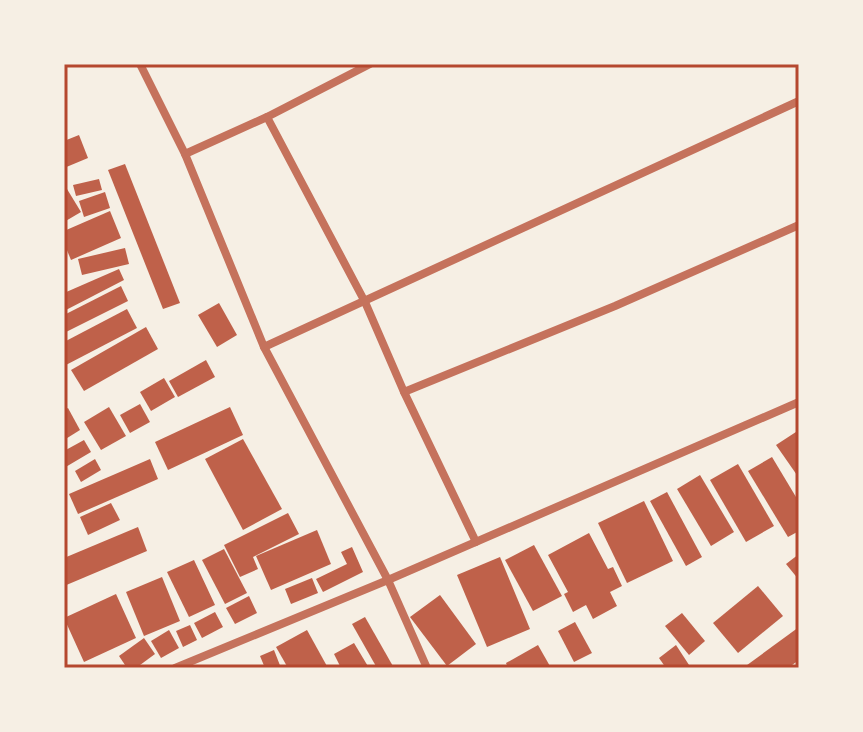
<svg xmlns="http://www.w3.org/2000/svg" width="863" height="732" font-family="'Noto Sans',sans-serif">
  <style>
    .building { fill: #bf614a }
    .lines { fill: none; stroke-linecap: round; stroke-linejoin: round }
    .minor { stroke: #c5725c; stroke-width: 8 }
    .neatline { fill: none; stroke: #b5482f; stroke-width: 3 }
  </style>
  <rect width="100%" height="100%" fill="#f6efe4"/>
  <g class="building">
    <polygon points="79,135 88,158 64,168 64,141"/>
    <polygon points="125,164 180,303 163,309 108,170"/>
    <polygon points="99,179 102,190 76,196 73,185"/>
    <polygon points="67,189 81,212 64,222 64,191"/>
    <polygon points="105,192 110,208 84,217 79,201"/>
    <polygon points="110,211 121,238 71,260 64,243 64,231"/>
    <polygon points="125,248 129,264 82,275 78,259"/>
    <polygon points="119,269 124,280 64,311 64,293"/>
    <polygon points="121,286 128,301 64,333 64,315"/>
    <polygon points="219,303 237,335 217,347 198,315"/>
    <polygon points="127,309 137,328 64,366 64,342"/>
    <polygon points="146,327 158,349 84,391 71,370"/>
    <polygon points="206,360 215,377 178,397 169,381"/>
    <polygon points="164,378 175,397 151,411 140,392"/>
    <polygon points="140,404 150,422 130,433 120,415"/>
    <polygon points="109,407 126,436 101,450 84,422"/>
    <polygon points="230,407 243,435 168,470 155,442"/>
    <polygon points="68,408 80,430 64,440 64,410"/>
    <polygon points="799,430 799,478 776,445"/>
    <polygon points="243,439 282,509 243,530 205,459"/>
    <polygon points="84,440 91,452 64,468 64,451"/>
    <polygon points="772,457 799,502 799,531 788,537 748,471"/>
    <polygon points="95,459 101,470 81,482 75,471"/>
    <polygon points="150,459 158,479 78,514 69,494"/>
    <polygon points="738,464 774,526 746,542 710,480"/>
    <polygon points="700,475 734,532 711,546 677,489"/>
    <polygon points="667,492 702,557 686,566 650,501"/>
    <polygon points="644,501 673,561 627,583 598,523"/>
    <polygon points="111,503 120,520 88,535 80,517"/>
    <polygon points="288,513 299,534 253,557 258,569 240,577 224,545"/>
    <polygon points="138,527 147,551 64,586 64,558"/>
    <polygon points="317,530 331,564 271,590 256,556"/>
    <polygon points="589,533 608,569 613,567 622,586 610,592 617,606 593,619 586,605 573,612 564,594 568,592 548,555"/>
    <polygon points="534,545 562,596 533,611 505,560"/>
    <polygon points="352,547 363,572 323,592 316,579 347,564 341,552"/>
    <polygon points="224,549 247,593 225,604 202,560"/>
    <polygon points="799,554 799,580 786,564"/>
    <polygon points="500,557 530,629 487,647 457,575"/>
    <polygon points="194,560 215,605 189,617 167,572"/>
    <polygon points="162,577 180,621 144,636 126,592"/>
    <polygon points="312,578 318,593 291,604 285,589"/>
    <polygon points="758,586 783,616 738,653 713,623"/>
    <polygon points="116,594 136,638 84,662 64,618"/>
    <polygon points="440,595 476,644 447,666 410,617"/>
    <polygon points="249,596 257,613 235,624 226,608"/>
    <polygon points="215,612 223,627 202,638 194,623"/>
    <polygon points="682,613 705,641 689,655 665,626"/>
    <polygon points="365,617 394,668 377,668 352,624"/>
    <polygon points="575,622 592,653 574,662 558,631"/>
    <polygon points="190,625 197,640 183,647 176,631"/>
    <polygon points="799,627 799,660 788,668 743,668"/>
    <polygon points="169,630 179,648 161,658 151,641"/>
    <polygon points="307,630 328,668 288,668 276,647"/>
    <polygon points="144,638 155,654 136,668 127,668 119,656"/>
    <polygon points="354,643 369,668 341,668 334,654"/>
    <polygon points="538,645 551,668 508,668 506,663"/>
    <polygon points="676,645 691,668 666,668 659,658"/>
    <polygon points="274,650 281,668 265,668 260,656"/>
  </g>
  <g class="lines">
    <g class="minor">
      <polyline points="140,64 185,154 264,347 388,580 427,668"/>
      <polyline points="267,117 365,302 404,392 476,542"/>
      <polyline points="185,154 267,117 370,64"/>
      <polyline points="264,347 799,101"/>
      <polyline points="404,392 615,306 799,225"/>
      <polyline points="175,668 388,580 799,402"/>
    </g>
  </g>
  <rect width="863" height="732" fill="none" stroke="#f6efe4" stroke-width="132"/>
  <rect x="66" y="66" width="731" height="600" class="neatline"/>
</svg>
